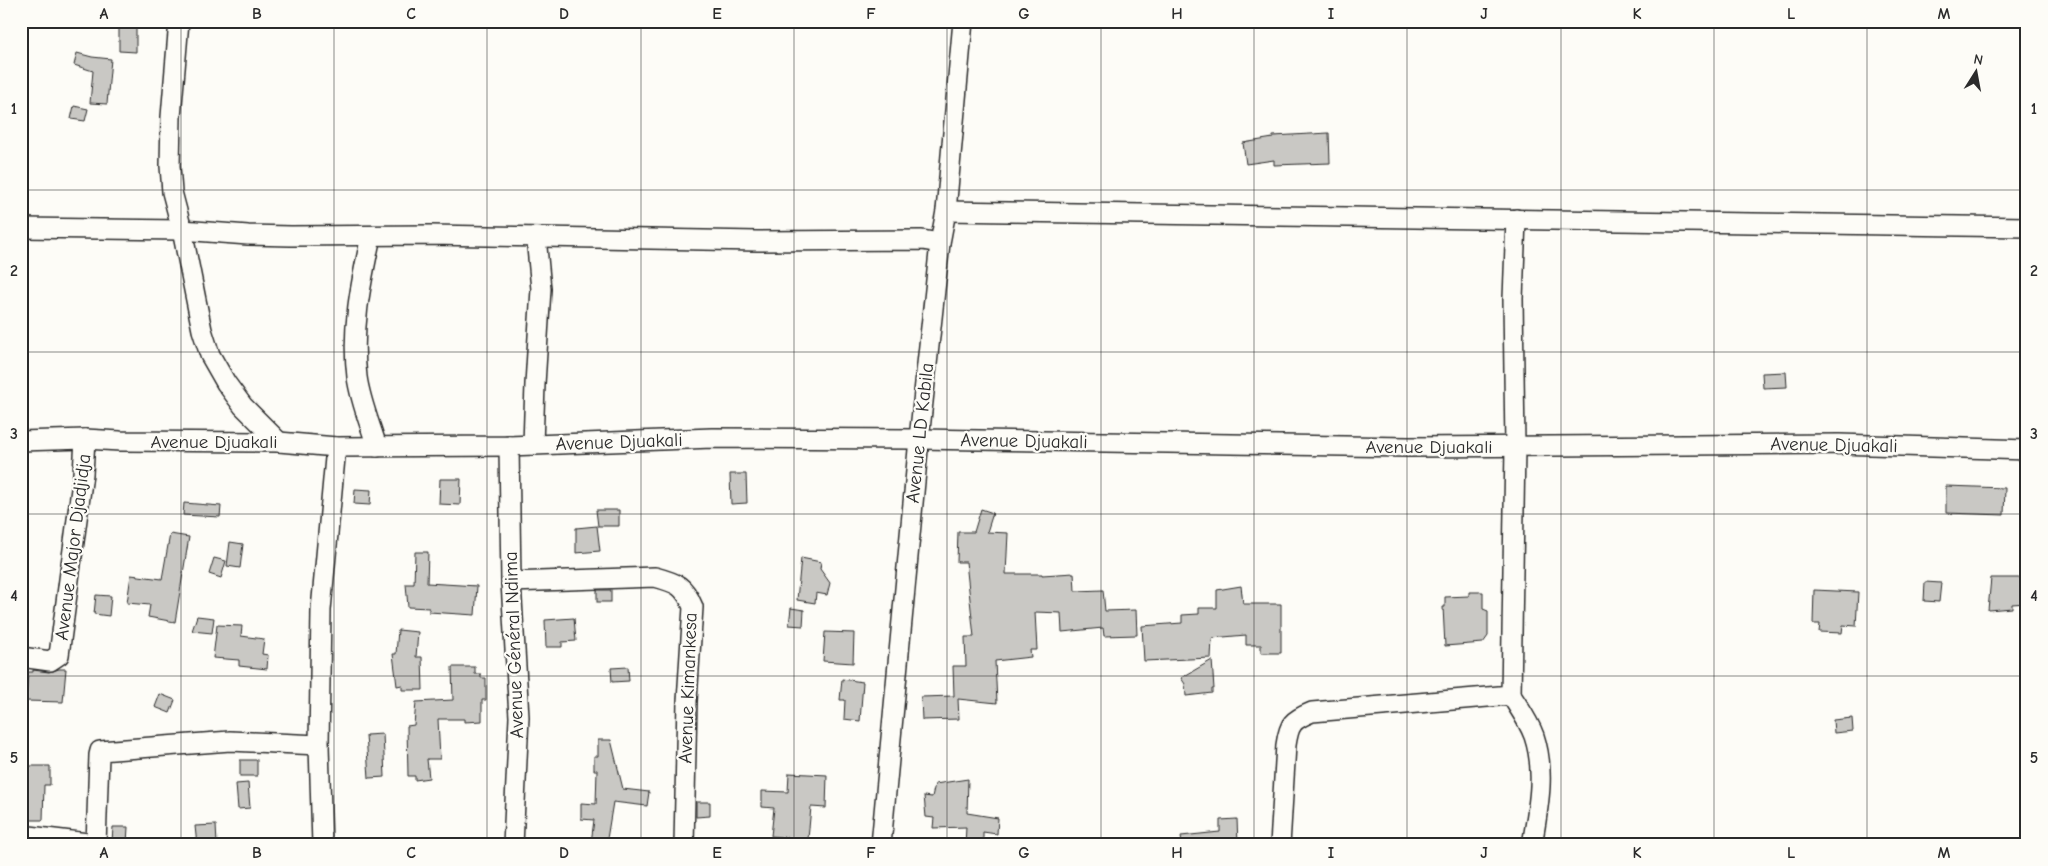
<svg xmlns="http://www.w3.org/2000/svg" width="2048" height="866" font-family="'Comic Neue',sans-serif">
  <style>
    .building { fill: #c9c8c4; stroke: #2b2b2b }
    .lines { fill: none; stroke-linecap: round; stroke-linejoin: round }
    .minor-casing { stroke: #2b2b2b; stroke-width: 22 }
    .minor { stroke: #fdfcf7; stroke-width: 19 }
    .grid { fill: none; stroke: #2b2b2b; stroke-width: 1; stroke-opacity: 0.55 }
    .labels { text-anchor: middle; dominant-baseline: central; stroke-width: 4.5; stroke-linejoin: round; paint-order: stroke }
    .street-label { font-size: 19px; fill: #2b2b2b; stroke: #fdfcf7 }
    .neatline { fill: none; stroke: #2b2b2b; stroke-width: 2 }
    .grid-label { font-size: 16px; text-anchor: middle; font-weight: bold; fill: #2b2b2b }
  </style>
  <rect width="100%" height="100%" fill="#fdfcf7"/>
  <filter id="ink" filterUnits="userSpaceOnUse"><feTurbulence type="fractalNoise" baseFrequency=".02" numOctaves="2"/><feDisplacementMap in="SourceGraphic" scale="10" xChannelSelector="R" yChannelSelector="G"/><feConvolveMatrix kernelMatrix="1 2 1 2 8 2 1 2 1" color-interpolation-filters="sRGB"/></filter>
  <g filter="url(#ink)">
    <g class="building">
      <polygon points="119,27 136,27 136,52 119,51"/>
      <polygon points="77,53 92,57 111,59 107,104 90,103 93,71 74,65"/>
      <polygon points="74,106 88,109 85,121 71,119"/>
      <polygon points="1329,133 1330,163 1274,165 1274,160 1246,164 1243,143 1273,138 1273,136"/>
      <polygon points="1786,372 1787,387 1763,388 1762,373"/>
      <polygon points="730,474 746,474 747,503 731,504"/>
      <polygon points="440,479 461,479 460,505 439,504"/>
      <polygon points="1946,486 2005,488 2004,515 1946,513"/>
      <polygon points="355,489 371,490 370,505 354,504"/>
      <polygon points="184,503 221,506 220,517 183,515"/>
      <polygon points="981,509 993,513 987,532 1008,533 1006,574 1042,574 1042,575 1074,573 1075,591 1103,590 1105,611 1136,610 1137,635 1104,636 1103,628 1062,632 1061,613 1035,612 1037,650 1030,650 1031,657 995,661 997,703 958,699 959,719 922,720 921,697 954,696 953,666 966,666 965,637 974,637 966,562 957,562 958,532 974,532"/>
      <polygon points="596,510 619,510 619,526 598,526"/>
      <polygon points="597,526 600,551 576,553 576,528"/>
      <polygon points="170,534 189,537 175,622 148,617 150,605 127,603 131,575 162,579"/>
      <polygon points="230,542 243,544 240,568 227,566"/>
      <polygon points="415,552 428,552 427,583 477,586 475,615 429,612 429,608 408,607 406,584 414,584"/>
      <polygon points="214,558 226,561 221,578 209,574"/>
      <polygon points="801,558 821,562 820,569 830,583 827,595 816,593 815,603 797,600"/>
      <polygon points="1991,578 2027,578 2027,603 2012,604 2012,608 1988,610"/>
      <polygon points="1925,582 1941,583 1939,602 1924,601"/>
      <polygon points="1241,586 1243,604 1281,604 1281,653 1261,653 1261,645 1246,645 1246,635 1212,638 1211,658 1144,661 1142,626 1182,623 1182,615 1199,614 1199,608 1217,608 1217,590"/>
      <rect x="597" y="590" width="14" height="12"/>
      <polygon points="1814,590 1858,592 1856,626 1843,625 1842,633 1819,632 1820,624 1813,624"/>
      <polygon points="1469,592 1483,592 1483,609 1488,611 1488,636 1483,643 1445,646 1443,607 1445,607 1445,597 1469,596"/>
      <polygon points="96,595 111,596 109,616 94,614"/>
      <polygon points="791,608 804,610 803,626 789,625"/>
      <polygon points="197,616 214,618 212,633 192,631"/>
      <polygon points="574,618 576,641 562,642 562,647 546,647 545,620"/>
      <polygon points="217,625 242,626 241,636 264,639 262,654 268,655 267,669 239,666 239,660 213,658"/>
      <polygon points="398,630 418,632 416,657 422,657 423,690 402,690 402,685 397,686 393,654 396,654"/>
      <polygon points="825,632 854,633 853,663 823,661"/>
      <polygon points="1212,660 1214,689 1212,689 1212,693 1186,696 1185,684 1181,678"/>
      <polygon points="452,667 475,667 475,674 481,674 481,678 486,678 486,700 482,700 482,721 464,722 464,719 438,719 440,759 427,759 429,778 415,780 415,776 408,776 407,726 414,725 416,702 453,700"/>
      <polygon points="628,667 629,681 612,682 611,668"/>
      <polygon points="59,669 66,669 63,702 26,701 28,672 33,672 33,670 49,672"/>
      <polygon points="842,679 863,682 860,721 844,719 845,700 840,700"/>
      <polygon points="160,694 175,700 170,713 155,707"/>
      <polygon points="1852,718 1853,731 1834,733 1833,720"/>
      <polygon points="383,734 385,777 369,778 366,735"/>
      <polygon points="598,740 611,740 623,789 649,792 647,806 613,802 606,845 591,843 594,820 581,819 581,803 596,804 597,770 594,770 594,756 598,756"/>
      <rect x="240" y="760" width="17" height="16"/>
      <polygon points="28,766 50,766 50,785 44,785 43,820 26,820"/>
      <polygon points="789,773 827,775 826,808 811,807 808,839 771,836 774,808 762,807 762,791 788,792"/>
      <polygon points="968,779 967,813 998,818 997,834 983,832 983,845 965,845 966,827 933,828 934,818 926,817 924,796 932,797 935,784"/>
      <polygon points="248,783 250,808 238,809 236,784"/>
      <polygon points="696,802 710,802 710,816 696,817"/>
      <polygon points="1237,819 1238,845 1182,845 1181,836 1220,832 1220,820"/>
      <polygon points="216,825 217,845 197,845 195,826"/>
      <polygon points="113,827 128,827 127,843 112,842"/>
    </g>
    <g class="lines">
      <defs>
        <g id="minor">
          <polyline points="179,21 171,117 170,166 172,192 182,230 202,330 210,355 226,383 243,406 279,442"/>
          <polyline points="946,211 2027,227"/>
          <polyline points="21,228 182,230 248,235 291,236 430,235 757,241 922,240 940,243"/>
          <path d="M371,236C361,283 351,328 357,377C360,400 370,424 377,447"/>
          <polyline points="21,441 85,439 120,441 279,442 336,447 509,446 712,438 919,439 1408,447 1839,444 2027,450"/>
          <polyline points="533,445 535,384 541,289 536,237"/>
          <polyline points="509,446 511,582 519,717 513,845"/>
          <path d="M511,582L655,577C677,583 684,585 693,607L687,701L684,845"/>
          <polyline points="21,657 50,661 59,655 83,474 85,439"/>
          <path d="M1511,695C1519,708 1529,722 1534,736C1546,772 1538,809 1532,845"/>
          <polyline points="21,835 96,844"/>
          <polyline points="96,845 99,755 100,751 230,741 319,745"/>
          <polyline points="322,845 319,745 321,610 336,447"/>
          <polyline points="881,845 919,439 940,243 946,211 963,21"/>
          <path d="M1280,845L1286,745C1289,724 1292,720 1312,712L1511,695L1515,447L1513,299L1516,219"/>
        </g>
      </defs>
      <use href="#minor" class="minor-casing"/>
      <use href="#minor" class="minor"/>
    </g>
  </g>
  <path class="grid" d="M181,21V845M334,21V845M487,21V845M641,21V845M794,21V845M947,21V845M1101,21V845M1254,21V845M1407,21V845M1561,21V845M1714,21V845M1867,21V845M21,190H2027M21,352H2027M21,514H2027M21,676H2027"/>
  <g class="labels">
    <g class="street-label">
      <text transform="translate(920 433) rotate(-84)">Avenue LD Kabila</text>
      <text transform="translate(1024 441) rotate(1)">Avenue Djuakali</text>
      <text x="214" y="442">Avenue Djuakali</text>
      <text transform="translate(619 442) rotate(-2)">Avenue Djuakali</text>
      <text transform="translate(1834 445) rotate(1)">Avenue Djuakali</text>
      <text x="1429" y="447">Avenue Djuakali</text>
      <text transform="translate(73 547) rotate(-83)">Avenue Major Djadjidja</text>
      <text transform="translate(514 645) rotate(-92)">Avenue Général Ndima</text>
      <text transform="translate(688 688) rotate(-88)">Avenue Kimankesa</text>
    </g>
  </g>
  <rect width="2048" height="866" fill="none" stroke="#fdfcf7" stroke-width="55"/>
  <g transform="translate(1976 72) rotate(11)" stroke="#fdfcf7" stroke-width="4" paint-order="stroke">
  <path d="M0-4L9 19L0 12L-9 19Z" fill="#2b2b2b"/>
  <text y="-8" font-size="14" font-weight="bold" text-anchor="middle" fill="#2b2b2b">N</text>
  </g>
  <rect x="28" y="28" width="1992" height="810" class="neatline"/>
  <g class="grid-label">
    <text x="104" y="19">A</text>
    <text x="257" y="19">B</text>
    <text x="411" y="19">C</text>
    <text x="564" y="19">D</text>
    <text x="717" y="19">E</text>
    <text x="871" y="19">F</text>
    <text x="1024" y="19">G</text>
    <text x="1177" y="19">H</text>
    <text x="1331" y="19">I</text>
    <text x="1484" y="19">J</text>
    <text x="1637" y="19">K</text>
    <text x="1791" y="19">L</text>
    <text x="1944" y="19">M</text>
    <text x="14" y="114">1</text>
    <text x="2034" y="114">1</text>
    <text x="14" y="276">2</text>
    <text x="2034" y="276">2</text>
    <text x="14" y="439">3</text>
    <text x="2034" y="439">3</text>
    <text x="14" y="601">4</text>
    <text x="2034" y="601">4</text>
    <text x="14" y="763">5</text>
    <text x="2034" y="763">5</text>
    <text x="104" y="858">A</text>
    <text x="257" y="858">B</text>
    <text x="411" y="858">C</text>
    <text x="564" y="858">D</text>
    <text x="717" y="858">E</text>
    <text x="871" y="858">F</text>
    <text x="1024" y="858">G</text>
    <text x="1177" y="858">H</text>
    <text x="1331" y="858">I</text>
    <text x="1484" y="858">J</text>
    <text x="1637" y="858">K</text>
    <text x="1791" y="858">L</text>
    <text x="1944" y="858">M</text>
  </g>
</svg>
